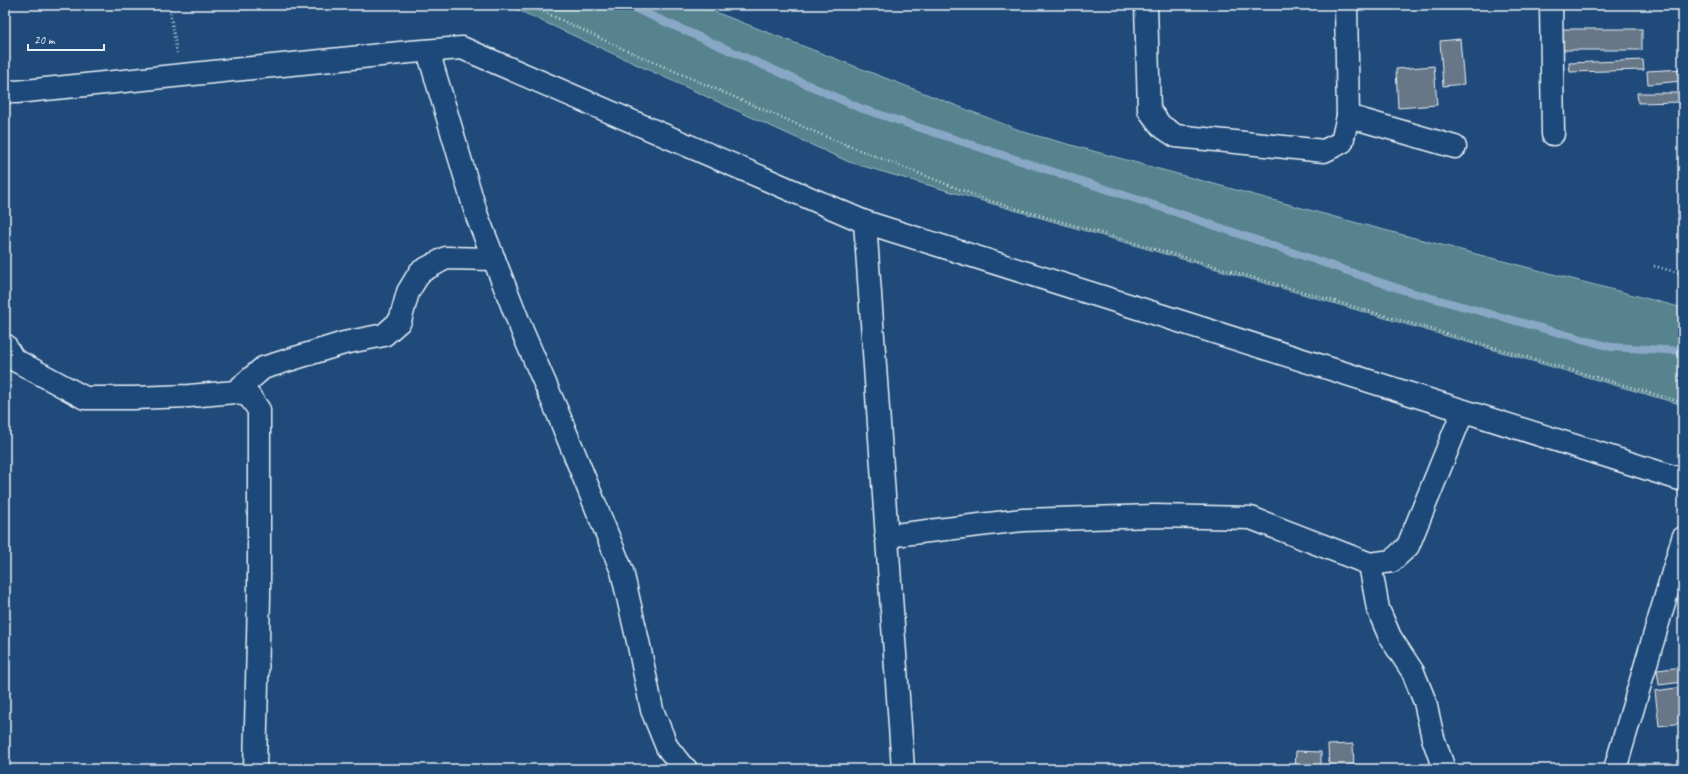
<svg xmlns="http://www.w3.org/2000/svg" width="1688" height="774" font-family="Caveat,sans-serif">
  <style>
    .green { fill: #56838d; stroke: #9fbac2 }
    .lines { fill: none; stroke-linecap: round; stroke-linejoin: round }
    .stream { stroke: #89a8c6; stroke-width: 8 }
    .building { fill: #687787; stroke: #e8f1f8 }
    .street-casing { stroke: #e8f1f8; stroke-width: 25 }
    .path { stroke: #e8f1f8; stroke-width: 2.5; stroke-dasharray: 1 3; stroke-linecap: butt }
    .street { stroke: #1f4a7a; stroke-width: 22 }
  </style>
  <rect width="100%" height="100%" fill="#1f4a7a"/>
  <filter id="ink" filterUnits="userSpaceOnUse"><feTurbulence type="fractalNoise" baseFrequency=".025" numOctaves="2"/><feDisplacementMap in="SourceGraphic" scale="8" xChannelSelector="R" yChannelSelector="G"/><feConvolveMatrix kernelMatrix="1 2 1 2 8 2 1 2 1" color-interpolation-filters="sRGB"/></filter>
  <g filter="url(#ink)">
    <polygon class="green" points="507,5 697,5 1027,133 1346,220 1683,308 1683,405 849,162"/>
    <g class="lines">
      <polyline class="stream" points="627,5 860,108 1157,206 1403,290 1611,347 1683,351"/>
    </g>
    <g class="building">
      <rect x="1557" y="29" width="85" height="21"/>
      <polygon points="1460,39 1464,84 1443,86 1440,41"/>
      <polygon points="1643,60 1644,70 1570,72 1569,63"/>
      <polygon points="1434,66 1437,105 1398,108 1396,69"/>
      <polygon points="1683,69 1683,81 1648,84 1647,71"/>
      <polygon points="1637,93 1683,93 1683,102 1638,103"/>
      <polygon points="1683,667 1683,682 1659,685 1657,670"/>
      <polygon points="1683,687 1683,723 1659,726 1655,691"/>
      <polygon points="1353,744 1354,769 1329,769 1328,745"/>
      <polygon points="1296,751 1321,752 1321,769 1295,769"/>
    </g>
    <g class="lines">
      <defs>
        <g id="street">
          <polyline points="1146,5 1149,110 1161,126 1176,136 1324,151 1342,142 1348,116"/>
          <polyline points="1346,5 1348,116 1455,147"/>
          <polyline points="1551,5 1553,134"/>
          <polyline points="428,51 477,216 523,333 557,411 622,571 639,646 652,710 667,747 681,765 686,769"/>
          <polyline points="5,91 16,92 410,52 462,48 865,222 1683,480"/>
          <polyline points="865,222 903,769"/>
          <polyline points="5,345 13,359 85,398 133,398 189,396 235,392 249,396 259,410 259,596 255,769"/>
          <polyline points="235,392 263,368 344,343 384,335 400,321 408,292 420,272 446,258 494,259"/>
          <polyline points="886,536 1023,520 1154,516 1251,518 1370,564 1392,561 1408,546 1463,411"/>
          <polyline points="1370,564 1378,609 1390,637 1413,672 1425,702 1433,738 1444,769"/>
          <polyline points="1615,769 1683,538"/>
        </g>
      </defs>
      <use href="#street" class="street-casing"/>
      <g class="path">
        <polyline points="169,5 177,53"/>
        <polyline points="529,5 621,48 829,138 987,200 1678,401"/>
        <polyline points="1654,266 1683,274"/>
      </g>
      <use href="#street" class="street"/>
    </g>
  </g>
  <rect width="1688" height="774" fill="none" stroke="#1f4a7a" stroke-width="20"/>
  <rect x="10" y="10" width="1668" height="754" fill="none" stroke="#e8f1f8" stroke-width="1.5" filter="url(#ink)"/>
  <path d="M28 44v6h76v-6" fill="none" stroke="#e8f1f8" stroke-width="2"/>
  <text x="34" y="44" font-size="12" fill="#e8f1f8" stroke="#1f4a7a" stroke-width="3" paint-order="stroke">20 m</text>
</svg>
